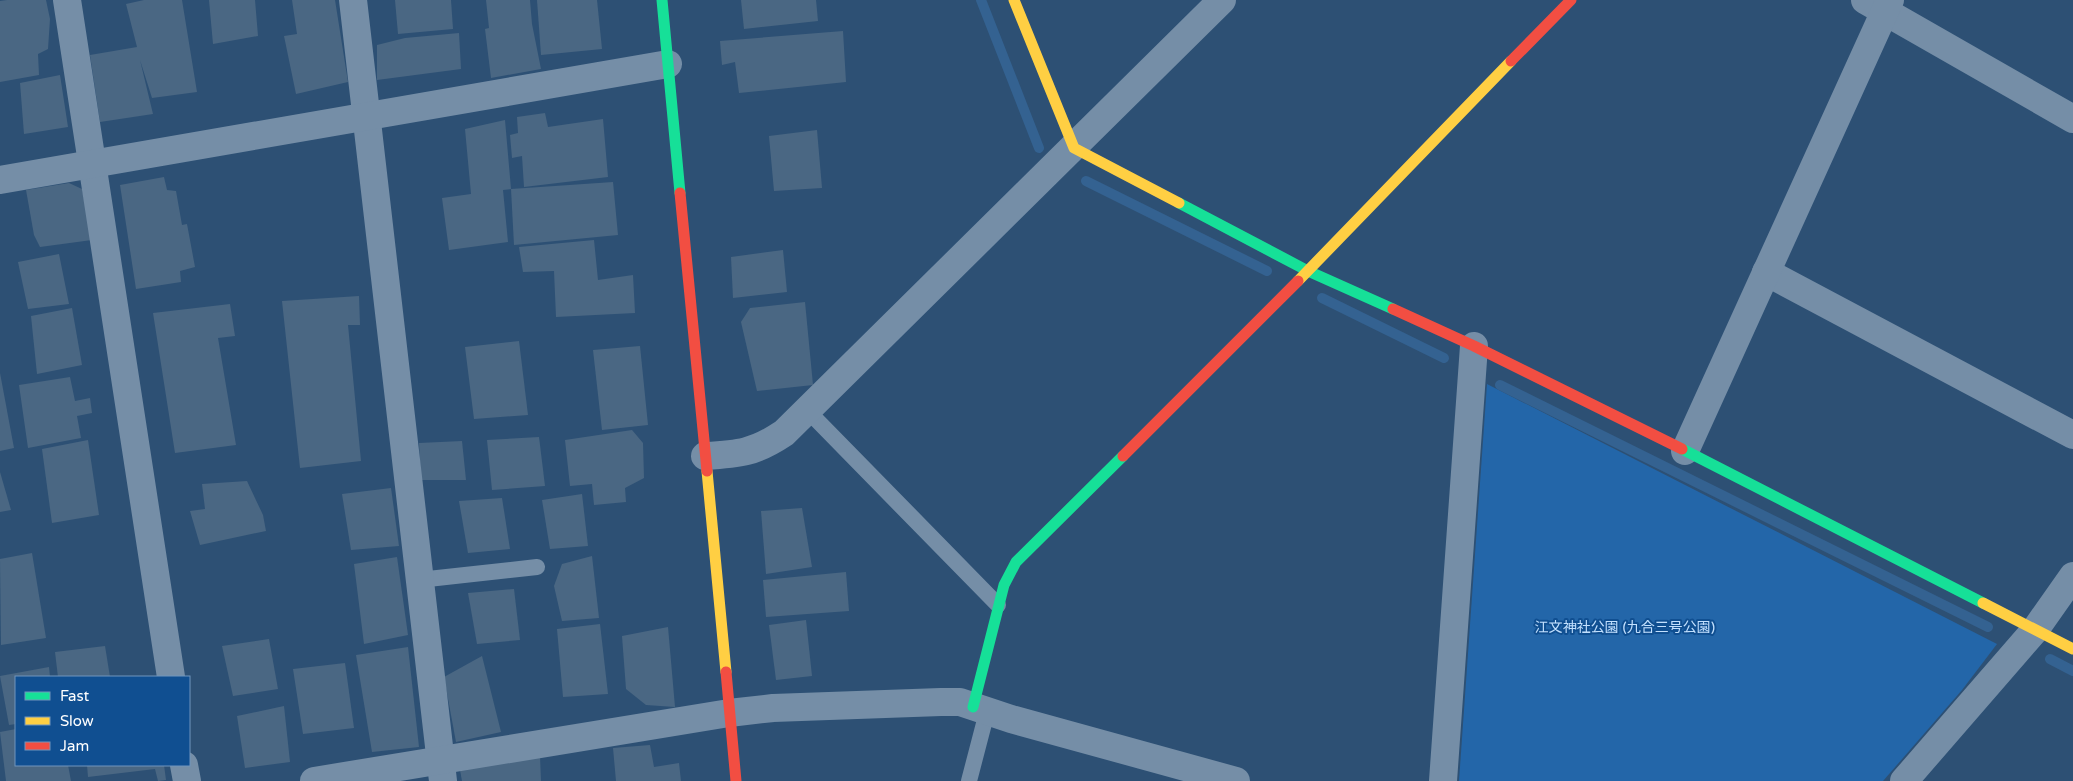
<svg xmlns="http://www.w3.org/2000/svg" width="2073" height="781" font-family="'Varela Round','Noto Sans JP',sans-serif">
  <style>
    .green { fill: #2366a9 }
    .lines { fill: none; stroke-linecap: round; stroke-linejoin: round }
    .stream { stroke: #346291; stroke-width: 10 }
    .building { fill: #4a6783 }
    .lane { stroke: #758ea7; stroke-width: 16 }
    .street { stroke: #758ea7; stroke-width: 28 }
    .fast { stroke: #16e098; stroke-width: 11 }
    .slow { stroke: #ffcf43; stroke-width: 11 }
    .jam { stroke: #f24e42; stroke-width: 11 }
    .labels { text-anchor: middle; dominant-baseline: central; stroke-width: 4; stroke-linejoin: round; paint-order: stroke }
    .park-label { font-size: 14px; fill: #c2e0fe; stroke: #104f91 }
  </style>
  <rect width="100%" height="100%" fill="#2d5074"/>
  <polygon class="green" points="1487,384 1997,644 1962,690 1883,781 1459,781"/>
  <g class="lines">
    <g class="stream">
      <polyline points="981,0 1039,148"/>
      <polyline points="1086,181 1267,271"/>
      <polyline points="1322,298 1444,358"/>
      <polyline points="1500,385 1988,627"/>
      <polyline points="2050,659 2073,671"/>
    </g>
  </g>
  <g class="building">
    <polygon points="7,0 46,0 50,19 48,49 38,54 39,75 0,82 0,1"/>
    <polygon points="144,0 182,0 197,92 152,98 140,60 153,114 100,122 90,55 137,47 126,4"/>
    <polygon points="209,0 255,0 258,36 213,44"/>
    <polygon points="292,0 335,0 348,82 296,94 284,36 297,34"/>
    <polygon points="395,0 451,0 453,29 398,34"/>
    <polygon points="486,0 530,0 532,24 541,69 491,78 485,29 489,28"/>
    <polygon points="537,0 597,0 602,49 541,55"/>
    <polygon points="741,0 816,0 818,21 744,29"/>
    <polygon points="843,31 846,82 739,93 735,62 722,65 720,41"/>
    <polygon points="459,33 461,69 377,80 377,45 405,38"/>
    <polygon points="60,75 68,127 24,134 20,83"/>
    <polygon points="545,113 548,127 603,119 608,177 524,187 522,156 512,158 510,135 518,133 517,117"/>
    <polygon points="505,120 511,189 503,190 508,242 449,250 442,198 471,194 465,129"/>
    <polygon points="817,130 822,188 774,191 769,136"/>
    <polygon points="164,177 167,190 176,191 182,225 187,224 195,267 180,271 181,282 136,289 120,185"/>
    <polygon points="613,182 618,235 514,245 511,189"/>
    <polygon points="69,183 82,189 92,240 40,247 34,235 26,190"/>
    <polygon points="594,240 598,280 633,275 635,313 556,317 554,271 523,272 519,247"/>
    <polygon points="783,250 787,292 733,298 731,257"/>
    <polygon points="59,254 69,304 28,309 18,262"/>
    <polygon points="359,296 360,325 348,325 361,461 300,468 282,301"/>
    <polygon points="805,302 813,385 757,391 741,322 750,308"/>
    <polygon points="230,304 235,336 218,338 236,445 175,453 153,313"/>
    <polygon points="72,308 82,365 37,374 31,316"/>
    <polygon points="519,341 528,415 474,419 465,347"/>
    <polygon points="640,346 648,425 602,430 593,350"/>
    <polygon points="0,373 14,448 0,451"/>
    <polygon points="70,377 75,401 90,398 92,413 77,416 81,438 28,448 19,385"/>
    <polygon points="632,430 643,443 644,478 625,488 626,502 594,505 592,484 570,486 565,440"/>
    <polygon points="539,437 545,486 492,490 487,440"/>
    <polygon points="88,440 99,515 52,523 42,449"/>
    <polygon points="462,441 466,480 421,480 419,443"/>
    <polygon points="0,472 11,510 0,512"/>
    <polygon points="247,481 263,515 266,531 200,545 190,511 205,509 202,484"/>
    <polygon points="391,488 399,546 351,550 342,494"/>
    <polygon points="582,494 588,546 550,549 542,500"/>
    <polygon points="502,498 510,549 468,553 459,501"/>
    <polygon points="802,508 812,567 766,574 761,511"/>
    <polygon points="32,553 46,638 1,645 0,559"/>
    <polygon points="592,556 599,618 562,621 554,586 562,564"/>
    <polygon points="397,557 408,635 364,644 354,564"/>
    <polygon points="846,572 849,611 766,617 763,580"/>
    <polygon points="514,589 520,640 477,644 468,593"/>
    <polygon points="806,620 812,676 776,680 769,625"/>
    <polygon points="600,624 608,694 563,697 557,629"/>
    <polygon points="668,627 675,707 646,705 626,689 622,636"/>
    <polygon points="269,639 278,689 233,696 222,646"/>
    <polygon points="105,646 110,677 58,677 55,652"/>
    <polygon points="408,647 419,747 372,752 356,655"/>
    <polygon points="482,656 501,732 456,742 444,677"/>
    <polygon points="345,663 354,728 303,734 293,669"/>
    <polygon points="49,667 50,677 16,677 16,724 9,725 0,676"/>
    <polygon points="284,706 290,762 245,768 237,716"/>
    <polygon points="16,729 16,765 68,765 71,781 6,781 0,732"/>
    <polygon points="650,745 654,767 679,763 681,781 616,781 613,748"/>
    <polygon points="540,756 541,781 462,781 460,770"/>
    <polygon points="87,765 164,765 166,780 158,781 155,769 88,777"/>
  </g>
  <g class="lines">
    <g class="lane">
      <polyline points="807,410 998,605"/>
      <polyline points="419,580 537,567"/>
      <polyline points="969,781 987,712"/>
    </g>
    <g class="street">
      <polyline points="67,0 171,677"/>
      <polyline points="353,0 443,781"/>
      <polyline points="1865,0 2073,119"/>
      <polyline points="0,180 668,64"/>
      <polyline points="1766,272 2073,435"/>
      <polyline points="1685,451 1890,0"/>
      <path d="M705,456C739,454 754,453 784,433L1222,0"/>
      <polyline points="184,765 187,781"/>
      <polyline points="314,781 729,713 773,708 941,702 960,702 1011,719 1236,781"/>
      <polyline points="1443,781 1474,346"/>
      <polyline points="1904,781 2035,630 2073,576"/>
    </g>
    <g class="fast">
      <polyline points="662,0 680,193"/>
      <polyline points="1179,203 1308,271 1393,309"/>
      <polyline points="1682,449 1983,603"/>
      <polyline points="973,707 1004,585 1016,562 1123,456"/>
    </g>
    <g class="slow">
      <polyline points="1014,0 1074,148 1179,203"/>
      <polyline points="1298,281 1511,61"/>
      <polyline points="707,471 726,672"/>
      <polyline points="1983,603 2073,649"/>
    </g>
    <g class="jam">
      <polyline points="1511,61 1571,0"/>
      <polyline points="680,193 707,471"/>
      <polyline points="1393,309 1474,346 1682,449"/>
      <polyline points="1123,456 1298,281"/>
      <polyline points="726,672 736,781"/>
    </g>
  </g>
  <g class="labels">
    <g class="park-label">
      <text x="1625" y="627">江文神社公園 (九合三号公園)</text>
    </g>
  </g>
  <rect x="15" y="676" width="175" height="90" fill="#104f91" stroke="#7095bd"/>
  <rect x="25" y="692" width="25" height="8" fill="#16e098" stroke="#7095bd"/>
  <text x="60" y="701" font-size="15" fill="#ffffff">Fast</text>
  <rect x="25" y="717" width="25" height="8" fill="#ffcf43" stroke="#7095bd"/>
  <text x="60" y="726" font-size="15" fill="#ffffff">Slow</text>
  <rect x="25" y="742" width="25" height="8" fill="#f24e42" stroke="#7095bd"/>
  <text x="60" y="751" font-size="15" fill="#ffffff">Jam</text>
</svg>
